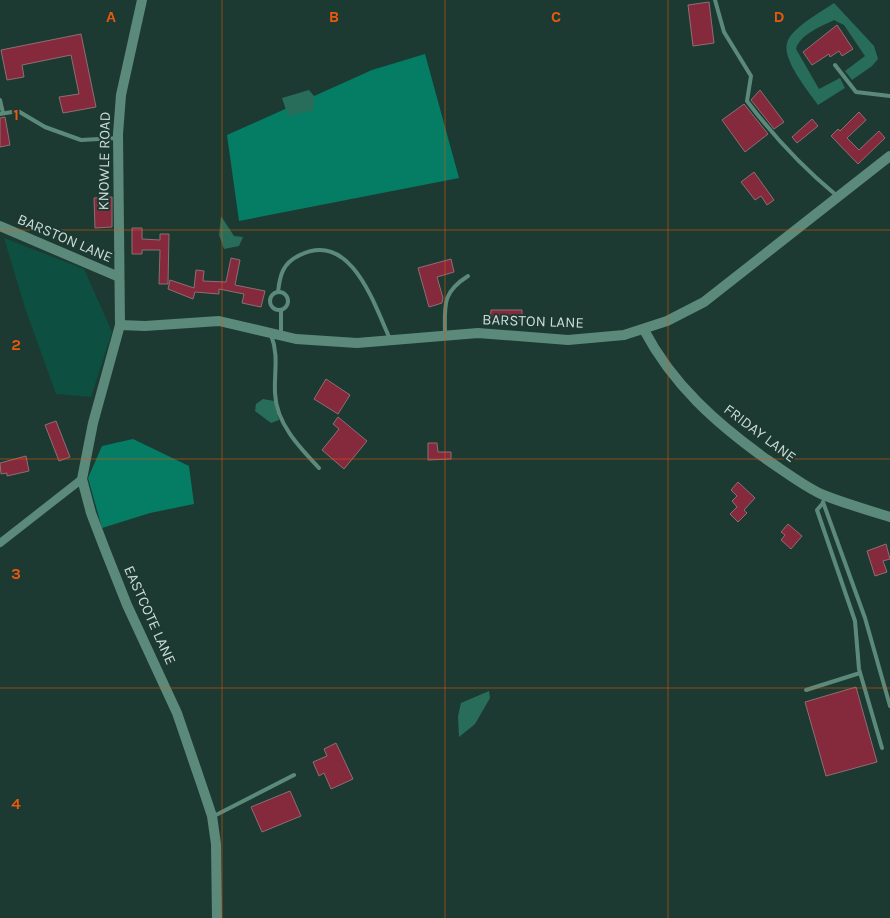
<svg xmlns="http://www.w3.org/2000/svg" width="890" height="918" font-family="Karla,sans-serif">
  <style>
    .green { fill: #0d4f40 }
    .forest { fill: #047d64 }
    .water { fill: #286d5a }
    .building { fill: #85293d; stroke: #8d6f72 }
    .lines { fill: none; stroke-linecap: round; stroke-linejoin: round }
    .service { stroke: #5b8a7b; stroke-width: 4 }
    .minor { stroke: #5b8a7b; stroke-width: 8 }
    .tertiary { stroke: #5b8a7b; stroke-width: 10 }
    .grid { fill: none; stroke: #e8590c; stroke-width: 1; stroke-opacity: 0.55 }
    .labels { text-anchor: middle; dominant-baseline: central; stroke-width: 4; stroke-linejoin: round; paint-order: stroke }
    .street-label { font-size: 15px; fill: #cbdbd6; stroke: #1d3a32 }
    .grid-label { font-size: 16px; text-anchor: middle; font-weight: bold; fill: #e8590c; stroke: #1d3a32; stroke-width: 4; stroke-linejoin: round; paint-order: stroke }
  </style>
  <rect width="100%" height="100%" fill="#1d3a32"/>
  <polygon class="green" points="4,238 84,269 112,332 91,397 56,394 25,308"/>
  <g class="forest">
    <polygon points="425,54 459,178 239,221 227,135 372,70"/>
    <polygon points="133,439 189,466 194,504 150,513 102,528 88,478 102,446"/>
  </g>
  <g class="water">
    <path d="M834,3L874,46L878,59L872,66L852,80L845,71L865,56L844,25L834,20C822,26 799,35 796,49L819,89L840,78L845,88L818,105C809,92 782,60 787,43C791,28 821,12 834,3Z"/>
    <polygon points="309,90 314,96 314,110 288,116 282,98"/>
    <polygon points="221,216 234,236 243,237 239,246 224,249 219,235"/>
    <polygon points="263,399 274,401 279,420 271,423 255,411 256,404"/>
    <polygon points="489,691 490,698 475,724 459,737 458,716 461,703"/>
  </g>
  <g class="building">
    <polygon points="709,2 714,43 693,46 688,5"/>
    <polygon points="837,25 853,49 842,56 839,51 830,57 829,54 812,65 803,52"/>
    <polygon points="81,34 96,107 63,113 59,97 79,94 71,55 22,65 24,77 7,80 1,50"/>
    <polygon points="760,90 784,122 774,129 751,100"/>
    <polygon points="744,104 768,134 745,152 722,120"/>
    <polygon points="859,112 866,120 847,138 859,150 879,131 885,138 858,164 831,136 838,129 840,131"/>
    <polygon points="5,117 10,145 0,147 0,118"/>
    <polygon points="812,119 818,126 797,143 792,137"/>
    <polygon points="754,172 774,200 767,205 761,196 755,200 741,182"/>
    <polygon points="112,197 112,227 95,228 94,198"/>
    <polygon points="132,228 142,228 142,239 160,240 160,234 169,234 168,284 159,284 160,250 142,250 142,254 132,254"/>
    <polygon points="231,258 240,260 235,285 265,291 261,307 242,303 244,294 219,289 219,294 195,292 193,299 168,289 170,280 194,288 196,270 204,271 203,281 226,282"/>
    <polygon points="451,259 454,272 437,277 443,298 442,303 429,307 418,268"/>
    <polygon points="491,310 522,310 522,320 490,320"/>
    <polygon points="326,379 350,395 338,414 314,399"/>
    <polygon points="338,417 367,441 344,469 322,450 339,429 333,424"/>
    <polygon points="56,421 70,457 59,461 45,425"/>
    <polygon points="428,443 437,443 438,452 451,452 451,459 428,460"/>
    <polygon points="26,456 29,471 7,476 7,473 1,474 0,463"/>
    <polygon points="738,482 755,498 744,510 747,513 738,522 730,514 737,507 732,501 737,496 731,490"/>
    <polygon points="788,524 802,536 791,549 781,540 785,535 781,532"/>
    <polygon points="886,544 890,559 883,561 887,572 875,576 867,551"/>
    <polygon points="856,687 877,762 826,776 805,702"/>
    <polygon points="336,743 353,779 331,789 324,773 319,776 313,762 327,756 324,749"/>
    <polygon points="290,791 301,816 262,832 251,807"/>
  </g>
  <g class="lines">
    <g class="service">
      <path d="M715,0L724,32L751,76L747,101C774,137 802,167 836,195"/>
      <polyline points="835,65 856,92 890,96"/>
      <polyline points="0,100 3,113"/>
      <polyline points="0,114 18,111 45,127 81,140 118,138"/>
      <circle cx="279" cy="301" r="9"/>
      <path d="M278,292C280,274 283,263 300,255C351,230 374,304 390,339"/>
      <polyline points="281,310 281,335"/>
      <path d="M271,335C279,355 274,372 275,393C276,423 299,447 319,468"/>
      <path d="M445,335C445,306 441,293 468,276"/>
      <polyline points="823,502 865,618 890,706"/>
      <polyline points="823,503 817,510 855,621 859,669 882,748"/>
      <polyline points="806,690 860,673"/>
      <polyline points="214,816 294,775"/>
    </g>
    <polyline class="minor" points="0,543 82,479"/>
    <g class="tertiary">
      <polyline points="142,0 121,95 118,134 120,325 93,423 82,479 91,513 104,547 127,605 177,713 202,786 212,816 216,844 217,918"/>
      <polyline points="0,226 119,277"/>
      <polyline points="120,325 145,326 219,321 296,339 357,343 478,333 568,340 624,335 667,321 704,302 890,156"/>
      <path d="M644,330C673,385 716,423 766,459C784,471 802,485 821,494C843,503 867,510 890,517"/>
    </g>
  </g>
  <path class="grid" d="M222,0V918M445,0V918M668,0V918M0,230H890M0,459H890M0,688H890"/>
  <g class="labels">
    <g class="street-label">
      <text transform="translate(104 161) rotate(-89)">KNOWLE ROAD</text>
      <text transform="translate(65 238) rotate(23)">BARSTON LANE</text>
      <text transform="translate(533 321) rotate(2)">BARSTON LANE</text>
      <text transform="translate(760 433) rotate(37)">FRIDAY LANE</text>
      <text transform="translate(150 615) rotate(66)">EASTCOTE LANE</text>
    </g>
  </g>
  <g class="grid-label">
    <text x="111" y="22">A</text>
    <text x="334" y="22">B</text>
    <text x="556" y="22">C</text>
    <text x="779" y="22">D</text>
    <text x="16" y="120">1</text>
    <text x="16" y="350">2</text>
    <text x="16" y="579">3</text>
    <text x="16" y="809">4</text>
  </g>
</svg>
